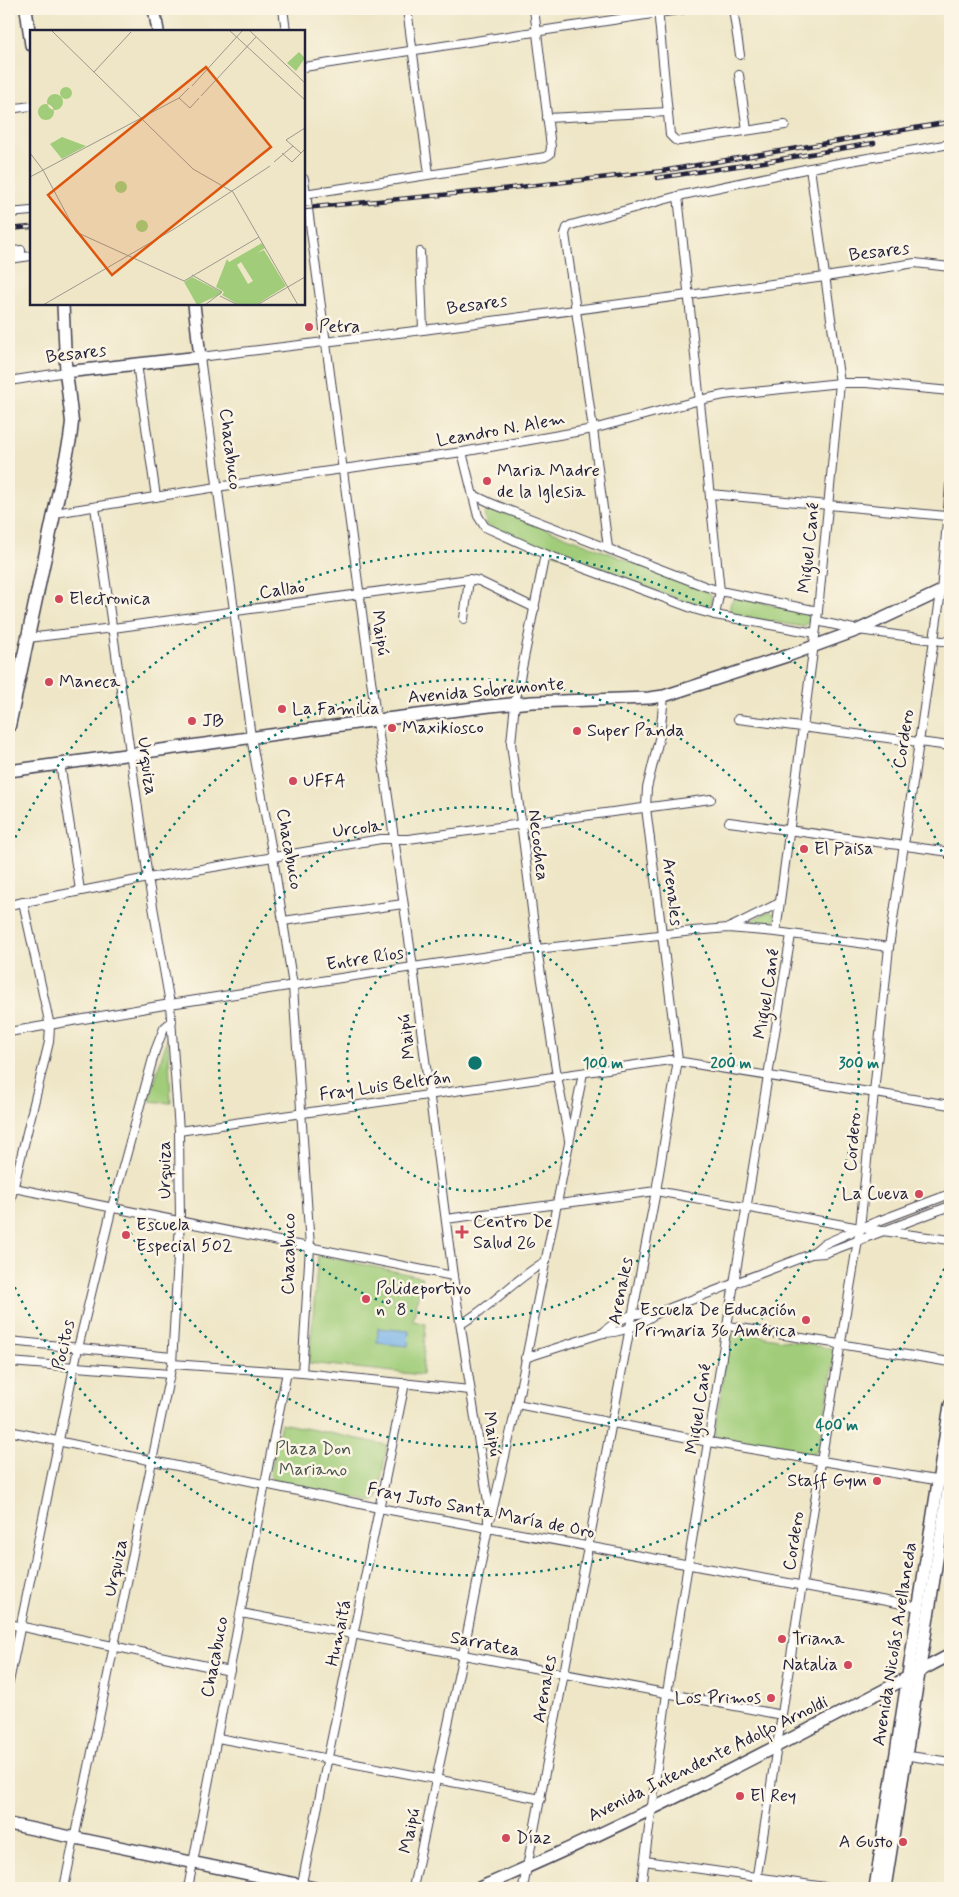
<svg xmlns="http://www.w3.org/2000/svg" width="959" height="1897" font-family="Mynerve,sans-serif">
  <style>
    .green { fill: #a1cd7a; stroke: #62785a }
    .water { fill: #78b3e9; stroke: #4d6a92 }
    .lines { fill: none; stroke-linecap: round; stroke-linejoin: round }
    .street-casing { stroke: #413f50; stroke-width: 10 }
    .secondary-casing { stroke: #413f50; stroke-width: 14 }
    .primary-casing { stroke: #413f50; stroke-width: 15 }
    .street { stroke: #fff; stroke-width: 8 }
    .secondary { stroke: #fff; stroke-width: 11 }
    .primary { stroke: #fff; stroke-width: 12 }
    .rail-casing { stroke: #22223b; stroke-width: 4.5 }
    .rail { stroke: #fcf5e5; stroke-width: 2.5; stroke-dasharray: 8; stroke-linecap: butt }
    .ring { fill: none; stroke: #0f766e; stroke-width: 2.5; stroke-dasharray: 2.5 5 }
    .poi-dot { fill: #d1495b; stroke: #fcf5e5; stroke-width: 2 }
    .labels { text-anchor: middle; dominant-baseline: central; stroke-width: 5; stroke-linejoin: round; paint-order: stroke }
    .street-label { font-size: 18px; fill: #22223b; stroke: #fcf5e5 }
    .poi-label { font-size: 18px; fill: #22223b; stroke: #fcf5e5; text-anchor: start }
    .park-label { font-size: 18px; fill: #48554e; stroke: #fcf5e5 }
    .inset-road { fill: none; stroke: #9c988e; stroke-width: 1 }
    .view { fill: #de560e; fill-opacity: 0.15; stroke: #de560e; stroke-width: 2.5 }
    .inset-edge { fill: none; stroke: #22223b; stroke-width: 2.5 }
    .centre { fill: #0f766e; stroke: #fcf5e5; stroke-width: 2.5 }
    .ring-label { font-size: 15px; text-anchor: middle; font-weight: bold; fill: #0f766e; stroke: #fcf5e5; stroke-width: 5; stroke-linejoin: round; paint-order: stroke }
  </style>
  <rect width="100%" height="100%" fill="#fcf5e5"/>
  <filter id="ink" filterUnits="userSpaceOnUse"><feTurbulence type="fractalNoise" baseFrequency=".02" numOctaves="2"/><feDisplacementMap in="SourceGraphic" scale="10" xChannelSelector="R" yChannelSelector="G"/><feConvolveMatrix kernelMatrix="1 2 1 2 8 2 1 2 1" color-interpolation-filters="sRGB"/></filter>
  <filter id="wash" filterUnits="userSpaceOnUse"><feTurbulence type="fractalNoise" baseFrequency=".0096" numOctaves="4" result="noise"/><feDisplacementMap in="SourceGraphic" scale="20" xChannelSelector="R" yChannelSelector="G"/><feGaussianBlur stdDeviation="1.12" result="paint"/><feColorMatrix in="noise" values="0 0 0 0 0 0 0 0 0 0 0 0 0 0 0 0 0 1.4 0 .05"/><feComposite in="paint" operator="in"/></filter>
  <g filter="url(#wash)">
    <rect width="100%" height="100%" fill="#eee6c6"/>
    <g class="green">
      <polygon points="493,508 706,591 711,595 712,602 706,608 699,607 552,552 487,525 484,515 487,510"/>
      <path d="M738,598L804,612L809,616V621L804,627L734,615C728,611 729,605 733,599Z"/>
      <polygon points="770,911 775,915 773,928 746,926 746,923"/>
      <polygon points="168,1036 171,1103 149,1101"/>
      <polygon points="318,1255 422,1277 413,1321 426,1324 422,1375 309,1363"/>
      <polygon points="738,1332 834,1349 835,1353 819,1449 814,1454 809,1455 721,1440 717,1437 715,1431 729,1339 732,1334"/>
      <polygon points="281,1423 387,1445 378,1499 373,1502 273,1481 270,1474"/>
    </g>
    <polygon class="water" points="378,1328 409,1331 408,1346 377,1343"/>
  </g>
  <g filter="url(#ink)">
    <g class="lines">
      <defs>
        <g id="street">
          <polyline points="283,9 286,31"/>
          <polyline points="407,9 429,174"/>
          <polyline points="658,9 670,135 675,140 679,141 785,125"/>
          <polyline points="733,9 740,55"/>
          <polyline points="304,67 685,9"/>
          <polyline points="739,75 747,130"/>
          <polyline points="9,109 31,106"/>
          <polyline points="547,118 668,112"/>
          <polyline points="304,179 373,695 413,967 453,1276 488,1502 488,1528 463,1654 413,1888"/>
          <polyline points="304,194 545,157 550,154 551,147 534,9"/>
          <polyline points="678,196 720,591 715,615"/>
          <polyline points="9,213 31,211"/>
          <polyline points="9,252 21,250 21,257"/>
          <polyline points="420,252 423,330"/>
          <polyline points="9,259 31,256"/>
          <polyline points="137,364 156,497"/>
          <polyline points="9,381 66,372"/>
          <polyline points="462,452 478,516 485,527 545,554 697,610 715,615 815,633"/>
          <polyline points="710,494 946,516"/>
          <polyline points="474,495 493,504 704,586 720,591 818,611"/>
          <polyline points="55,513 217,487 462,452 593,429 700,400 724,395 840,383 866,383 950,391"/>
          <polyline points="608,548 593,429 565,234 567,228 571,225 678,196 810,168 950,144"/>
          <polyline points="545,554 515,703 511,743 537,949 557,1076 569,1140"/>
          <polyline points="464,619 469,579"/>
          <polyline points="817,621 858,630 950,642"/>
          <polyline points="28,638 113,628 469,579 479,581 535,608"/>
          <polyline points="738,719 950,746"/>
          <polyline points="60,763 80,890"/>
          <polyline points="729,822 950,852"/>
          <polyline points="9,905 148,878 381,839 408,839 711,799"/>
          <polyline points="283,921 403,904"/>
          <polyline points="729,928 779,903"/>
          <polyline points="776,932 817,621 840,383 810,168"/>
          <polyline points="9,1032 170,1004 413,967 537,949 693,931 728,928 776,932 889,947"/>
          <polyline points="179,1131 670,1060 950,1105"/>
          <polyline points="9,1187 453,1276"/>
          <polyline points="9,1206 49,1042 50,1026 23,902"/>
          <polyline points="446,1219 656,1191 860,1228 950,1240"/>
          <polyline points="811,1254 825,1253 950,1206"/>
          <path d="M461,1324C492,1306 515,1279 546,1261"/>
          <polyline points="728,1326 950,1362"/>
          <path d="M603,1333C617,1318 637,1311 657,1313"/>
          <polyline points="9,1341 172,1357"/>
          <path d="M525,1358L603,1333C623,1333 641,1324 657,1313L811,1254L822,1245L860,1228L950,1194"/>
          <polyline points="9,1362 170,1374"/>
          <polyline points="172,1364 302,1373 470,1390"/>
          <polyline points="302,1373 310,1247 293,986 273,857 251,737 200,357 423,330 825,277 915,263 950,267"/>
          <polyline points="517,1404 709,1442 941,1481"/>
          <polyline points="9,1431 379,1508 919,1607"/>
          <polyline points="491,1517 517,1404 583,1073"/>
          <polyline points="241,1613 782,1715"/>
          <polyline points="9,1624 230,1671"/>
          <polyline points="9,1682 78,1348 112,1207 155,1051 164,1028 172,1021"/>
          <polyline points="218,1738 541,1799"/>
          <polyline points="903,1755 950,1762"/>
          <polyline points="645,1861 832,1888"/>
          <polyline points="64,1888 172,1364 180,1221 179,1131 170,1004 148,878 95,507"/>
          <path d="M188,1888C222,1716 252,1544 287,1372"/>
          <polyline points="301,1888 405,1383"/>
          <polyline points="523,1888 656,1191 678,1060 646,808 647,788 660,735 664,696"/>
          <polyline points="641,1888 667,1693 791,935"/>
          <polyline points="755,1888 821,1462 860,1228 889,947 941,592 950,485"/>
        </g>
        <g id="secondary">
          <polyline points="26,9 31,45"/>
          <polyline points="154,9 158,31"/>
          <polyline points="63,304 66,372 200,357 194,304"/>
          <polyline points="9,771 378,720 490,706 532,702 649,698 664,696 790,655 858,630 950,587"/>
          <polyline points="9,1824 315,1888"/>
          <path d="M479,1888C640,1820 795,1737 950,1655"/>
          <polyline points="875,1888 950,1405"/>
          <polyline points="885,1888 950,1478"/>
        </g>
        <polyline id="primary" points="9,726 70,439 72,422 66,372"/>
      </defs>
      <use href="#street" class="street-casing"/>
      <use href="#secondary" class="secondary-casing"/>
      <use href="#primary" class="primary-casing"/>
      <use href="#street" class="street"/>
      <use href="#secondary" class="secondary"/>
      <use href="#primary" class="primary"/>
      <defs>
        <g id="rail">
          <polyline points="657,178 764,162 874,143"/>
          <polyline points="304,208 484,191 662,171 950,122"/>
          <polyline points="9,229 31,227"/>
        </g>
      </defs>
      <use href="#rail" class="rail-casing"/>
      <use href="#rail" class="rail"/>
    </g>
  </g>
  <g class="ring">
    <circle cx="475" cy="1063" r="128"/>
    <circle cx="475" cy="1063" r="256"/>
    <circle cx="475" cy="1063" r="384"/>
    <path d="M950 1255A512 512 0 0 1 9 1275M9 851A512 512 0 0 1 950 871"/>
  </g>
  <g class="poi-dot">
    <circle cx="309" cy="327" r="5"/>
    <circle cx="487" cy="481" r="5"/>
    <circle cx="59" cy="599" r="5"/>
    <circle cx="49" cy="682" r="5"/>
    <circle cx="282" cy="709" r="5"/>
    <circle cx="192" cy="721" r="5"/>
    <circle cx="392" cy="728" r="5"/>
    <circle cx="577" cy="731" r="5"/>
    <circle cx="293" cy="781" r="5"/>
    <circle cx="804" cy="849" r="5"/>
    <circle cx="919" cy="1194" r="5"/>
    <path d="M459.5 1224.5h5v5h5v5h-5v5h-5v-5h-5v-5h5z"/>
    <circle cx="126" cy="1235" r="5"/>
    <circle cx="366" cy="1299" r="5"/>
    <circle cx="806" cy="1320" r="5"/>
    <circle cx="877" cy="1481" r="5"/>
    <circle cx="782" cy="1639" r="5"/>
    <circle cx="848" cy="1665" r="5"/>
    <circle cx="771" cy="1698" r="5"/>
    <circle cx="740" cy="1796" r="5"/>
    <circle cx="506" cy="1838" r="5"/>
    <circle cx="903" cy="1842" r="5"/>
  </g>
  <g class="labels">
    <g class="street-label">
      <text transform="translate(879 252) rotate(-7)">Besares</text>
      <text transform="translate(477 305) rotate(-8)">Besares</text>
      <text transform="translate(76 354) rotate(-7)">Besares</text>
      <text transform="translate(501 430) rotate(-10)">Leandro N. Alem</text>
      <text transform="translate(230 449) rotate(83)">Chacabuco</text>
      <text transform="translate(809 548) rotate(-84)">Miguel Cané</text>
      <text transform="translate(282 590) rotate(-8)">Callao</text>
      <text transform="translate(380 633) rotate(82)">Maipú</text>
      <text transform="translate(486 691) rotate(-5)">Avenida Sobremonte</text>
      <text transform="translate(904 739) rotate(-81)">Cordero</text>
      <text transform="translate(147 766) rotate(82)">Urquiza</text>
      <text transform="translate(357 829) rotate(-7)">Urcola</text>
      <text transform="translate(538 845) rotate(83)">Necochea</text>
      <text transform="translate(289 849) rotate(80)">Chacabuco</text>
      <text transform="translate(672 892) rotate(83)">Arenales</text>
      <text transform="translate(365 959) rotate(-9)">Entre Ríos</text>
      <text transform="translate(767 994) rotate(-81)">Miguel Cané</text>
      <text transform="translate(407 1037) rotate(-97)">Maipú</text>
      <text transform="translate(385 1086) rotate(-8)">Fray Luis Beltrán</text>
      <text transform="translate(853 1142) rotate(-85)">Cordero</text>
      <text transform="translate(165 1170) rotate(-91)">Urquiza</text>
      <text transform="translate(289 1254) rotate(-89)">Chacabuco</text>
      <text transform="translate(621 1291) rotate(-79)">Arenales</text>
      <text transform="translate(64 1345) rotate(-78)">Pocitos</text>
      <text transform="translate(699 1409) rotate(-81)">Miguel Cané</text>
      <text transform="translate(492 1434) rotate(81)">Maipú</text>
      <text transform="translate(481 1511) rotate(11)">Fray Justo Santa María de Oro</text>
      <text transform="translate(794 1541) rotate(-81)">Cordero</text>
      <text transform="translate(116 1568) rotate(-78)">Urquiza</text>
      <text transform="translate(339 1633) rotate(-78)">Humaitá</text>
      <text transform="translate(485 1644) rotate(11)">Sarratea</text>
      <text transform="translate(895 1644) rotate(-81)">Avenida Nicolás Avellaneda</text>
      <text transform="translate(215 1657) rotate(-79)">Chacabuco</text>
      <text transform="translate(545 1689) rotate(-80)">Arenales</text>
      <text transform="translate(708 1759) rotate(-26)">Avenida Intendente Adolfo Arnoldi</text>
      <text transform="translate(410 1831) rotate(-78)">Maipú</text>
    </g>
    <g class="poi-label">
      <text x="319" y="327">Petra</text>
      <text x="497" y="471">Maria Madre<tspan x="497" dy="21">de la Iglesia</tspan></text>
      <text x="69" y="599">Electronica</text>
      <text x="59" y="682">Maneca</text>
      <text x="292" y="709">La Familia</text>
      <text x="202" y="721">JB</text>
      <text x="402" y="728">Maxikiosco</text>
      <text x="587" y="731">Super Panda</text>
      <text x="303" y="781">UFFA</text>
      <text x="814" y="849">El Paisa</text>
      <text x="909" y="1194" text-anchor="end">La Cueva</text>
      <text x="473" y="1222">Centro De<tspan x="473" dy="21">Salud 26</tspan></text>
      <text x="136" y="1225">Escuela<tspan x="136" dy="21">Especial 502</tspan></text>
      <text x="376" y="1289">Polideportivo<tspan x="376" dy="21">n° 8</tspan></text>
      <text x="796" y="1310" text-anchor="end">Escuela De Educación<tspan x="796" dy="21">Primaria 36 América</tspan></text>
      <text x="867" y="1481" text-anchor="end">Staff Gym</text>
      <text x="792" y="1639">Triana</text>
      <text x="838" y="1665" text-anchor="end">Natalia</text>
      <text x="761" y="1698" text-anchor="end">Los Primos</text>
      <text x="750" y="1796">El Rey</text>
      <text x="516" y="1838">Díaz</text>
      <text x="893" y="1842" text-anchor="end">A Gusto</text>
    </g>
    <g class="park-label">
      <text x="313" y="1449">Plaza Don<tspan x="313" dy="21">Mariano</tspan></text>
    </g>
  </g>
  <g transform="translate(30 30)">
    <rect width="275" height="275" fill="#eee6c6"/>
    <path d="M269,22L275,28L266,41L257,33ZM30 63a6 6 0 1 1 12 0a6 6 0 1 1-12 0ZM17 72a8 8 0 1 1 16 0a8 8 0 1 1-16 0ZM8 82a8 8 0 1 1 16 0a8 8 0 1 1-16 0ZM32,107L56,116L32,129L20,114ZM85 157a6 6 0 1 1 12 0a6 6 0 1 1-12 0ZM106 196a6 6 0 1 1 12 0a6 6 0 1 1-12 0ZM232,213L235,218L227,223L234,220L256,256L226,275H209L192,265L194,262L186,257L197,229L199,232ZM211,232L223,251L218,254L207,235ZM162,247L191,262V264L167,275L154,252Z" fill="#a1cd7a" fill-rule="evenodd"/>
    <path class="inset-road" d="M21,0L163,139L203,162L268,275M199,0L275,70M219,0L275,53M64,42L101,2M162,56L213,0M159,58L149,68L160,78L169,68M171,66L226,7M0,123L13,140L46,202L154,251M252,123L262,132L275,119M271,123L256,110L275,98M244,132L263,116M0,147L149,68M162,245L192,262L175,275M154,251L229,207M190,266L208,275M13,275L144,199L240,136M227,275L275,247"/>
    <path class="view" d="M176,37L241,117L82,245L18,165Z"/>
    <rect width="275" height="275" class="inset-edge"/>
  </g>
  <circle cx="475" cy="1063" r="8" class="centre"/>
  <g class="ring-label">
    <text x="603" y="1068">100 m</text>
    <text x="731" y="1068">200 m</text>
    <text x="859" y="1068">300 m</text>
    <text x="837" y="1430">400 m</text>
  </g>
  <rect width="959" height="1897" fill="none" stroke="#fcf5e5" stroke-width="30"/>
</svg>
